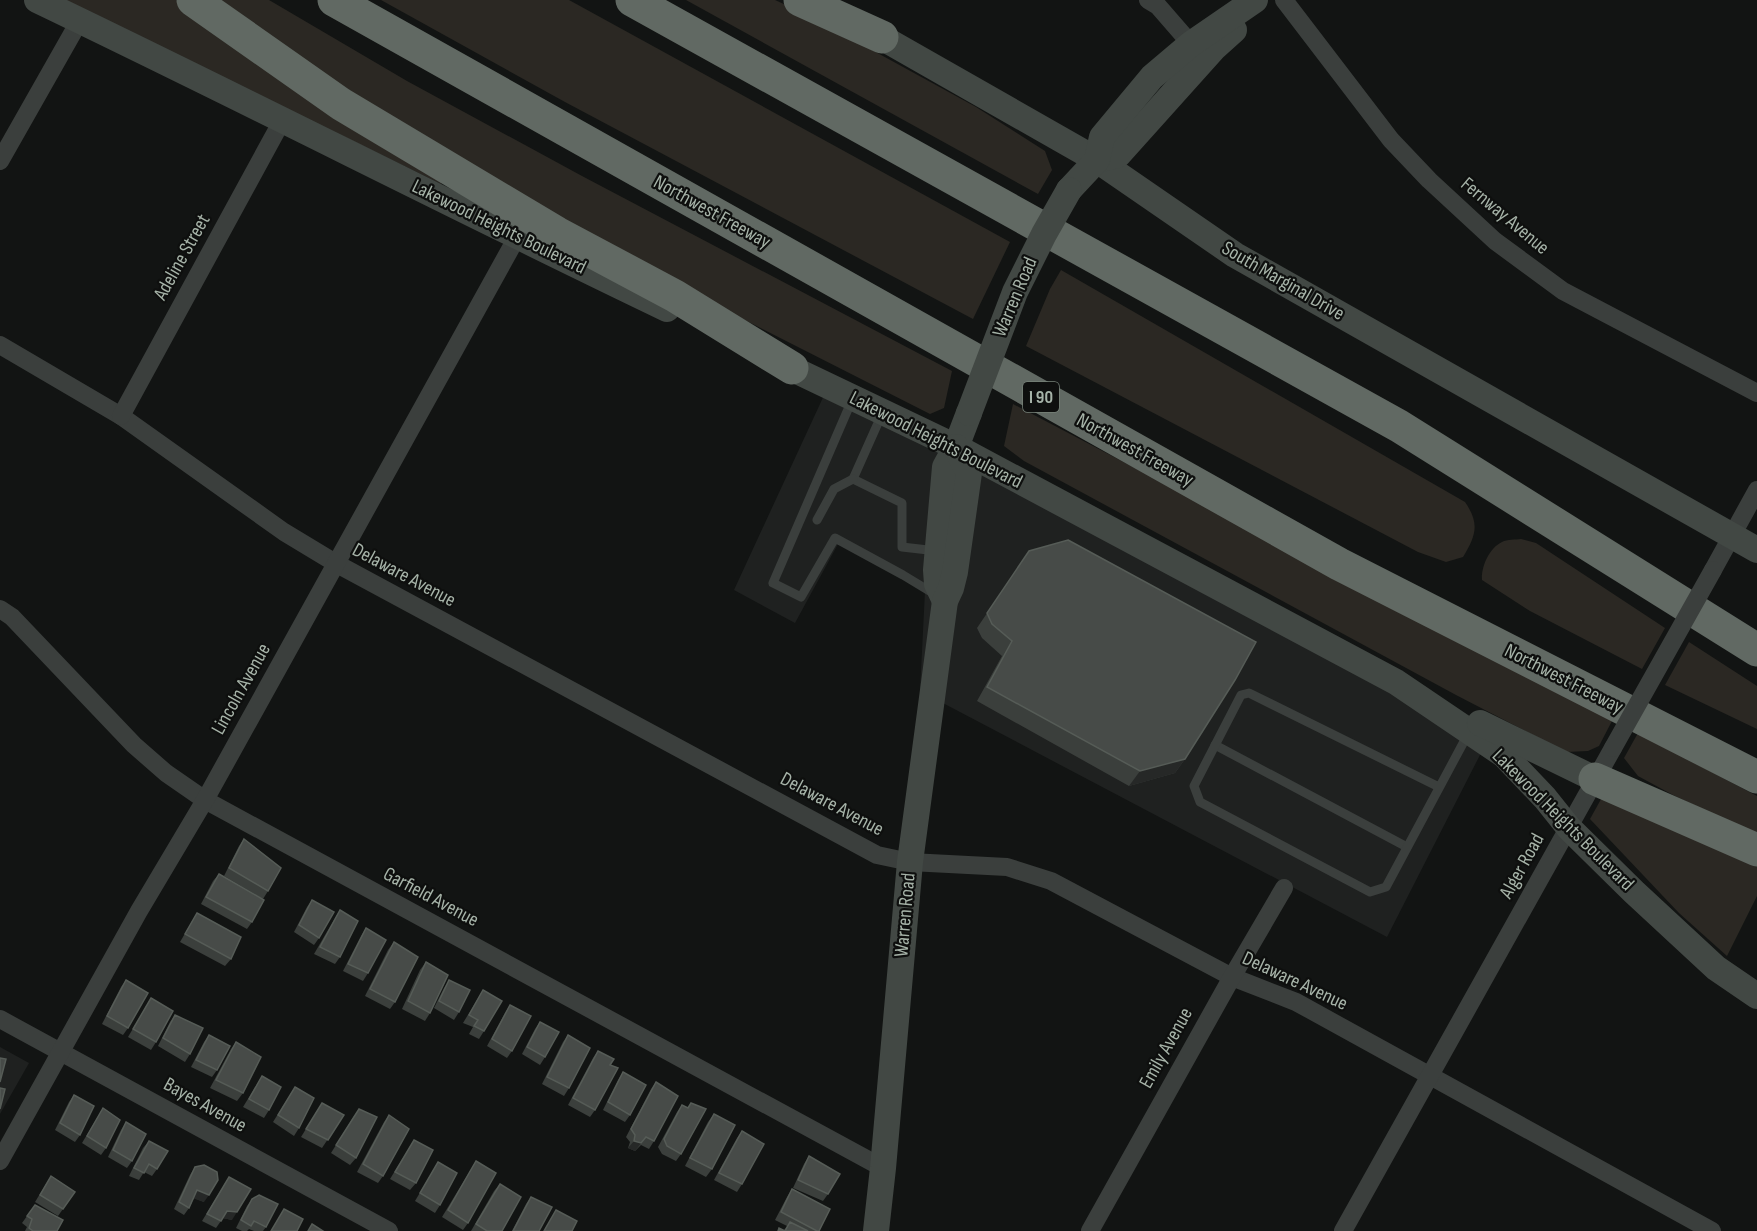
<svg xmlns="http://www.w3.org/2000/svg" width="1757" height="1231" font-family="'Sofia Sans Condensed',sans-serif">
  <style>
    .built { fill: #1f2120 }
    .green { fill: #2b2823 }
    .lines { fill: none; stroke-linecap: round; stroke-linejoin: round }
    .service { stroke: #3b3f3d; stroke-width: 9 }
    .minor { stroke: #3b3f3d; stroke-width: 18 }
    .secondary { stroke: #424844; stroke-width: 26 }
    .motorway { stroke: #616963; stroke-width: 33 }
    .minor-bridge { stroke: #3b3f3d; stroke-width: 18 }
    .secondary-bridge { stroke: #424844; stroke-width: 26 }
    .wall { fill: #3b3f3c }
    .shaded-wall { fill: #262827 }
    .building { fill: #474b48; stroke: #565c57; stroke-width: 1.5 }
    .labels { text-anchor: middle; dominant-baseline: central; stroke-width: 4.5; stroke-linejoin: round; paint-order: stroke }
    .shield { fill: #0e0f0e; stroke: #78827a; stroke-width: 1.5 }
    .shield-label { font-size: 18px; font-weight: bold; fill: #a6b3a8 }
    .street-label { font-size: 20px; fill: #a6b3a8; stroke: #0e0f0e }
  </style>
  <rect width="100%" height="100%" fill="#121413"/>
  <g class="built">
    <polygon points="826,391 1387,688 1481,753 1387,937 920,691 925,591 838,544 795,623 734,590"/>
    <polygon points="0,1047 29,1063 0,1114"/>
  </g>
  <g class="green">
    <polygon points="64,0 176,0 445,177 441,184"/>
    <polygon points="209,0 269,0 407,81 582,176 952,371 944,408 930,414 711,303 489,183"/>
    <polygon points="381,0 569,0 1010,242 973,319 565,102"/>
    <polygon points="686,0 775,0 810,16 976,107 1045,151 1052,170 1038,194"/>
    <path d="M1061,270L1465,502C1480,524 1476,535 1463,557L1446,562L1418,552L1026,346L1050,289Z"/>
    <polygon points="1013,404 1613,719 1599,746 1588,751 1566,752 1456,695 1024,461 1004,446"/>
    <path d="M1521,539L1536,543L1665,628L1642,669L1530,611L1482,580C1481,567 1489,548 1502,542C1507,539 1516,540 1521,539Z"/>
    <polygon points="1689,642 1757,686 1757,729 1665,685"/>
    <polygon points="1638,733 1757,796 1757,835 1673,795 1638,776 1624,758"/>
    <polygon points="1605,792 1757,865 1757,896 1727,956 1679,913 1590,819"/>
  </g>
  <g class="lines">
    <g class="service">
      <polyline points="852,400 773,583 801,597 835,538 903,575 936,595"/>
      <polyline points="882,414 853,479 902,503 902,547 937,551"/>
      <polyline points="817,520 834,489 853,479"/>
      <polyline points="1215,745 1407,847"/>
      <polyline points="1439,787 1249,693 1241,695 1194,786 1200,802 1370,892 1386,887 1468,734"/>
    </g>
    <g class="minor">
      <polyline points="1148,0 1158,6 1191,44"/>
      <polyline points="1284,0 1391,140 1429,180 1495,241 1563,291 1757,393"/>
      <polyline points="0,161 80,20"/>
      <polyline points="0,345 121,416 284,532 337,564 877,855 910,862 1007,867 1051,881 1232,977 1296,1002 1712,1231"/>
      <polyline points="121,416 283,119"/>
      <polyline points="1713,570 1757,490"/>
      <polyline points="0,609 12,617 134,745 166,773 205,800 883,1168"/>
      <polyline points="0,1019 389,1231"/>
      <polyline points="0,1161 139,911 205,800 517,237"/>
      <polyline points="1090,1231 1232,977 1284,888"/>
      <polyline points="1343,1231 1613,748"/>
    </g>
    <g class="secondary">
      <path d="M37,0C248,101 456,208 667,309"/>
      <polyline points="867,29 1097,160 1235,255 1757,550"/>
      <polyline points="1097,160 1118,155 1214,48 1234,30"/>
      <polyline points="1069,190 1097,160 1102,137 1152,77 1191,44 1255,0"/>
      <polyline points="776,361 956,447 1396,682 1504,755 1545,798 1569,828 1634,892 1716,968 1757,996"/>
      <polyline points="945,601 937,584 936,570 945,467 956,447 969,413"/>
      <polyline points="1480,723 1595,779"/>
      <polyline points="876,1231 883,1168 910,862 945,601 951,588 955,572 969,473 956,447"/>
    </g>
    <g class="motorway">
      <polyline points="193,0 341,104 557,233 675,296 792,368"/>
      <polyline points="334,0 1339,564 1757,777"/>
      <polyline points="632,0 1399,426 1757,650"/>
      <polyline points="800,0 882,37"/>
      <polyline points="1595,779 1757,850"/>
    </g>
    <polyline class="minor-bridge" points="1613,748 1713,570"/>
    <polyline class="secondary-bridge" points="969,413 1015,292 1044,234 1069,190"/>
  </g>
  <g class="wall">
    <polygon points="1029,551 1185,759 1175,773 1129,786 977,701 1002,656 982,638 977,628"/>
    <polygon points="244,839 268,891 263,899 224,876 239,846"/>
    <polygon points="219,874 252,922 247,929 201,904 213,881"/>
    <polygon points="312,900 319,938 314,945 294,932 307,907"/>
    <polygon points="340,910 340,957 335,964 314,954 335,918"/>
    <polygon points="197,913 231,959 225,966 180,942"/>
    <polygon points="366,928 368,973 363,981 343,971 361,936"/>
    <polygon points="394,942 395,1002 390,1009 365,996 388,950"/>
    <polygon points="426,962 430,1013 425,1021 402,1009 420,970"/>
    <polygon points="126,980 128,1028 123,1035 102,1024 121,987"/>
    <polygon points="449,980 459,1012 454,1020 434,1008 444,988"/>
    <polygon points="483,990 484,1031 479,1039 469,1034 473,1027 463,1023"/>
    <polygon points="151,998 156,1042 151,1050 128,1037"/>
    <polygon points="510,1005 512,1051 507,1058 487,1046 505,1013"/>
    <polygon points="175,1015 190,1054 185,1062 158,1046 170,1022"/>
    <polygon points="540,1022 545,1057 540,1065 522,1054 535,1029"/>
    <polygon points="209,1035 217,1070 212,1077 191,1067 204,1042"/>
    <polygon points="568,1035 569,1088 564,1096 542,1084 563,1042"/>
    <polygon points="236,1042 243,1093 237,1101 210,1088 231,1049"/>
    <polygon points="598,1051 610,1065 595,1110 590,1117 568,1105 593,1058"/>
    <polygon points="623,1072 630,1115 625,1122 603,1110 618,1080"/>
    <polygon points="262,1076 269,1110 264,1118 243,1107"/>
    <polygon points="656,1082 654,1141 649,1149 641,1145 635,1151 628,1148 630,1142 626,1137 651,1089"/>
    <polygon points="295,1087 299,1128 294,1136 273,1122"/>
    <polygon points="74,1095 80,1135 75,1142 55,1130 69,1102"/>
    <polygon points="322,1103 344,1115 322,1148 301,1137"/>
    <polygon points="691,1103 681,1154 676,1161 662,1154 658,1147 677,1112 682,1105 687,1108"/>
    <polygon points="103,1108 106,1148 101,1155 82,1143"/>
    <polygon points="714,1114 712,1169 706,1177 685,1166 708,1122"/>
    <polygon points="389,1115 383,1176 378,1183 357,1172 384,1122"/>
    <polygon points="354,1116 356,1158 350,1165 331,1153"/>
    <polygon points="126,1122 132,1161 127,1168 108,1157 121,1130"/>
    <polygon points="742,1131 742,1184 737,1192 714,1180 737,1138"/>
    <polygon points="414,1140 416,1183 410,1190 390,1179"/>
    <polygon points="149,1141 157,1169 152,1176 144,1172 139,1180 129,1176 143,1148"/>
    <polygon points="809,1156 828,1194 823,1201 793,1188 804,1164"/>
    <polygon points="476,1161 468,1223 463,1230 442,1217"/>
    <polygon points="438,1162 440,1205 435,1213 415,1201"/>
    <polygon points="195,1167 204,1202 194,1198 189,1208 184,1215 174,1209 190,1175"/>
    <polygon points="51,1176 75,1192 58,1216 35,1202"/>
    <polygon points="229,1177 232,1220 223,1218 216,1228 202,1221"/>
    <polygon points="500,1184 502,1231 471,1231 494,1191"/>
    <polygon points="792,1189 819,1231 778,1231 784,1230 787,1226 775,1220 787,1197"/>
    <polygon points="531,1197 539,1231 512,1231 526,1204"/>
    <polygon points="252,1199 266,1227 263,1231 254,1231 249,1229 247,1231 242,1231 236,1228 247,1206"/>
    <polygon points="35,1205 57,1231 25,1231 27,1227 22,1223"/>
  </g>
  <g class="shaded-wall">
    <polygon points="1185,759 1175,773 1129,786 1140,771"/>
    <polygon points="646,1137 635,1151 628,1148 634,1141"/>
    <polygon points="197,1190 209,1195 204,1202 192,1198"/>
    <polygon points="227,1211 237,1212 232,1220 222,1218"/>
  </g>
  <g class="building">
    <polygon points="1068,540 1256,642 1235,680 1185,759 1140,771 987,687 1012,641 992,624 987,613 1029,551"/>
    <polygon points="244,839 281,868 268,891 229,868"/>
    <polygon points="219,874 264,900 252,922 206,897"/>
    <polygon points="312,900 334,912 319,938 299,925"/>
    <polygon points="340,910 358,921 340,957 320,947"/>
    <polygon points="197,913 241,937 231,959 185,934"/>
    <polygon points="366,928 386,940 368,973 348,964"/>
    <polygon points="394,942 418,957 395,1002 370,989"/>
    <polygon points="426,962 448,975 430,1013 408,1001"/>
    <polygon points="126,980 148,993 128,1028 107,1016"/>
    <polygon points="449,980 470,990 459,1012 439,1001"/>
    <polygon points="483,990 502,1001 484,1031 474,1026 478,1020 469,1015"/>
    <polygon points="151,998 173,1011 156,1042 133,1029"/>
    <polygon points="510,1005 531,1016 512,1051 492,1039"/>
    <polygon points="175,1015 203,1028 190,1054 163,1038"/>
    <polygon points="540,1022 559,1032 545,1057 527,1047"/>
    <polygon points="209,1035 230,1046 217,1070 196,1060"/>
    <polygon points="568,1035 590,1048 569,1088 547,1077"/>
    <polygon points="236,1042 261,1057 243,1093 216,1080"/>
    <polygon points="598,1051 614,1059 610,1065 618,1068 595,1110 573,1098"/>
    <polygon points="0,1058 6,1059 0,1082"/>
    <polygon points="623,1072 646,1085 630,1115 608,1102"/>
    <polygon points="262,1076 281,1087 269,1110 249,1099"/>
    <polygon points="656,1082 678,1096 654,1141 646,1137 641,1143 634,1141 635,1135 631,1129"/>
    <polygon points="295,1087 314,1098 299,1128 278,1115"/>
    <polygon points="0,1088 5,1089 0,1109"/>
    <polygon points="74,1095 94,1106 80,1135 60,1123"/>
    <polygon points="322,1103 344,1115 328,1140 306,1129"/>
    <polygon points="691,1103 706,1109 681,1154 667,1146 664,1139 682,1105 688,1108"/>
    <polygon points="103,1108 120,1120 106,1148 87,1136"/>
    <polygon points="359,1109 377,1117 356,1158 336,1145"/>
    <polygon points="714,1114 735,1125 712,1169 690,1158"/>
    <polygon points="389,1115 409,1129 383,1176 363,1164"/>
    <polygon points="126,1122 146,1134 132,1161 113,1150"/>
    <polygon points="742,1131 764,1144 742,1184 719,1173"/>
    <polygon points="414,1140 433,1150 416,1183 395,1172"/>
    <polygon points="149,1141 168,1151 157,1169 149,1164 144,1173 134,1168"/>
    <polygon points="809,1156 840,1174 828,1194 798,1180"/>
    <polygon points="476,1161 496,1173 468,1223 448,1210"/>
    <polygon points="438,1162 457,1173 440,1205 420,1193"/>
    <polygon points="204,1165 217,1172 218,1180 209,1195 197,1190 189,1208 179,1202 195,1167"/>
    <polygon points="51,1176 75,1192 63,1209 40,1195"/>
    <polygon points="229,1177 251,1189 237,1212 227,1211 221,1221 207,1214"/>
    <polygon points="500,1184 521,1197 502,1231 487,1231 476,1224"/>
    <polygon points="792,1189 830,1209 819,1231 817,1231 781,1212"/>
    <polygon points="259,1195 278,1204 266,1227 254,1221 251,1226 241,1220 252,1199"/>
    <polygon points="531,1197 552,1207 539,1231 513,1231"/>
    <polygon points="35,1205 63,1220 57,1231 33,1231 29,1228 32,1219 27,1216"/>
    <polygon points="284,1209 303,1219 297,1231 271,1231"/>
    <polygon points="556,1210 577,1221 572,1231 544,1231"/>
    <polygon points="790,1222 808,1231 778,1231 779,1228 785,1231"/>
    <polygon points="312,1224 323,1231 308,1231"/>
  </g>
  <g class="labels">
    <rect class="shield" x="1023" y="382" width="36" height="30" rx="4.5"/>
    <g class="shield-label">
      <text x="1041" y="397">I 90</text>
    </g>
    <g class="street-label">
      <text transform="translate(712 212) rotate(29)">Northwest Freeway</text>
      <text transform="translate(1505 216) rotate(40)">Fernway Avenue</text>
      <text transform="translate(499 227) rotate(26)">Lakewood Heights Boulevard</text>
      <text transform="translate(182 257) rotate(-61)">Adeline Street</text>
      <text transform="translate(1283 281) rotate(30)">South Marginal Drive</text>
      <text transform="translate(1015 297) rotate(-67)">Warren Road</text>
      <text transform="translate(936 440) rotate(27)">Lakewood Heights Boulevard</text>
      <text transform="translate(1135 450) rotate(29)">Northwest Freeway</text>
      <text transform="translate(404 575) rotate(28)">Delaware Avenue</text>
      <text transform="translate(1564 679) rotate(27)">Northwest Freeway</text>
      <text transform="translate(241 689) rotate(-61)">Lincoln Avenue</text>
      <text transform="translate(832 804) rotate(28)">Delaware Avenue</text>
      <text transform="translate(1563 820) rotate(45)">Lakewood Heights Boulevard</text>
      <text transform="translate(1522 866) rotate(-61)">Alger Road</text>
      <text transform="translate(431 897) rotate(28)">Garfield Avenue</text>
      <text transform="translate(905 915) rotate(-85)">Warren Road</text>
      <text transform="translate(1295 981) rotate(25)">Delaware Avenue</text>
      <text transform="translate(1166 1048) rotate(-61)">Emily Avenue</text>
      <text transform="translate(205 1105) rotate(29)">Bayes Avenue</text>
    </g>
  </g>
</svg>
